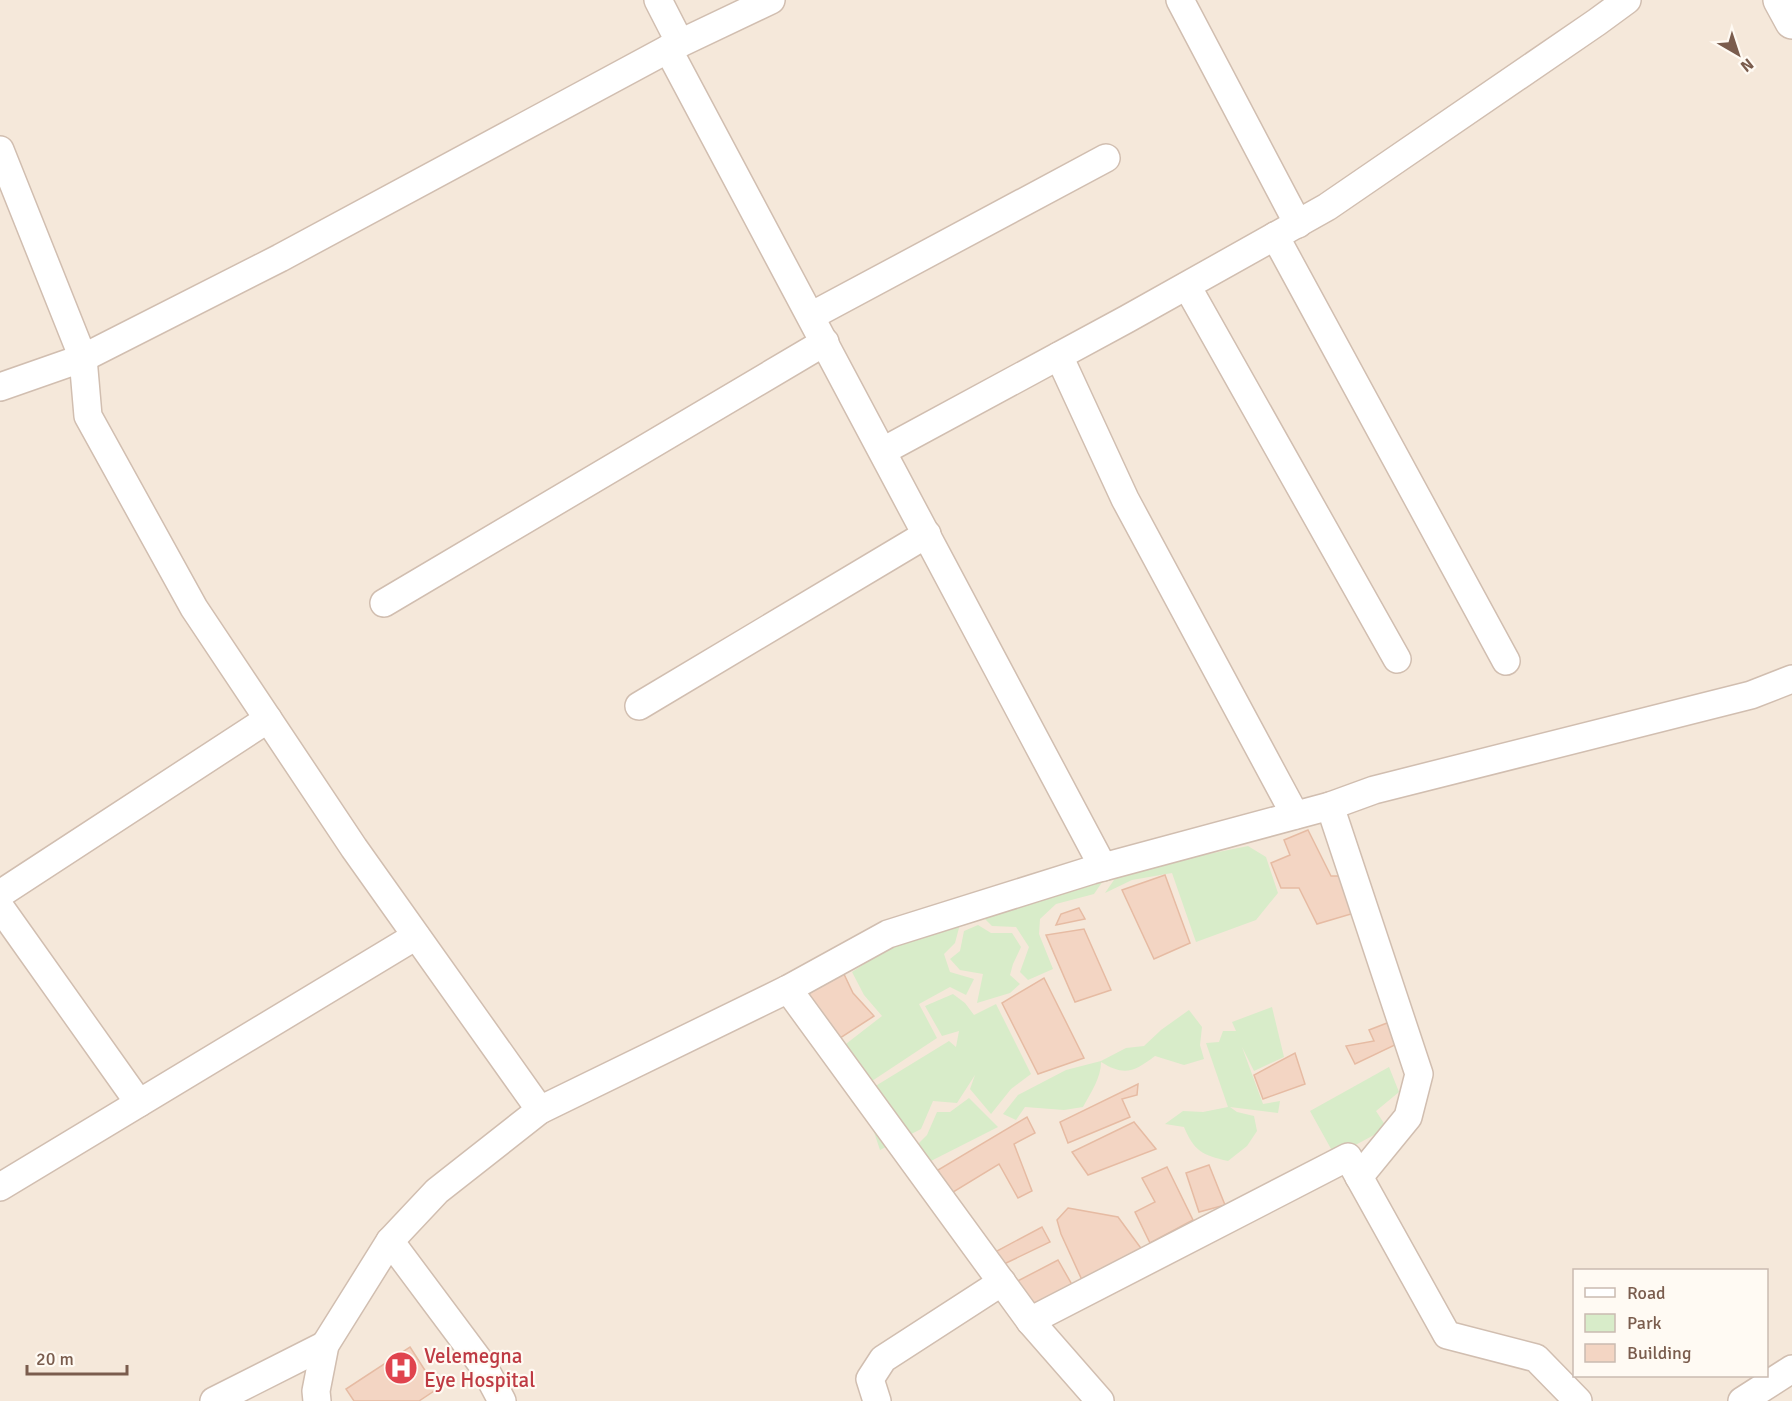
<svg xmlns="http://www.w3.org/2000/svg" width="1792" height="1401" font-family="Signika,sans-serif">
  <style>
    .residential { fill: #f5e8da; fill-rule: evenodd }
    .green { fill: #d8ecc9 }
    .building { fill: #f3d5c3; stroke: #e6bba3; stroke-width: 1.5 }
    .lines { fill: none; stroke-linecap: round; stroke-linejoin: round }
    .minor-casing { stroke: #d1beb0; stroke-width: 30 }
    .tertiary-casing { stroke: #d1beb0; stroke-width: 36 }
    .minor { stroke: #fff; stroke-width: 27 }
    .tertiary { stroke: #fff; stroke-width: 33 }
    .labels { text-anchor: middle; dominant-baseline: central; stroke-width: 4.5; stroke-linejoin: round; paint-order: stroke }
    .health-label { font-size: 21px; fill: #be3a42; stroke: #fffaf3; text-anchor: start }
  </style>
  <rect width="100%" height="100%" fill="#fdf6ec"/>
  <path class="residential" d="M0,0H1792V1401H0ZM1574,1270H1766V1376H1574Z"/>
  <g class="green">
    <polygon points="1248,846 1266,857 1278,893 1256,920 1196,942 1172,873 1132,880 1105,893 1116,877 1164,863"/>
    <polygon points="1105,878 1094,894 1056,904 1040,919 1039,934 1053,969 1028,980 1020,972 1029,947 1016,927 992,926 982,916 960,924 955,943 944,954 950,972 974,979 966,995 950,987 919,1004 937,1038 869,1083 842,1047 882,1016 864,995 852,972 905,937"/>
    <polygon points="978,925 991,933 1012,933 1021,947 1013,964 1010,975 1020,984 1010,993 977,1003 983,974 960,970 950,959 960,951 964,931"/>
    <polygon points="953,994 965,1003 974,1015 996,1004 1031,1074 1011,1089 991,1114 970,1089 975,1075 957,1103 933,1101 921,1129 880,1150 872,1126 851,1101 949,1041 956,1047 959,1031 942,1036 925,1006"/>
    <path d="M1272,1007L1284,1057L1254,1071L1242,1047L1263,1104L1280,1101L1278,1113L1230,1107L1237,1112L1254,1116L1257,1131L1247,1146L1228,1161C1202,1155 1194,1151 1184,1127L1165,1124L1183,1111L1203,1112L1228,1107L1206,1043L1219,1042L1223,1031H1236L1232,1022Z"/>
    <path d="M1189,1010L1202,1027L1200,1045L1204,1059L1184,1065L1155,1056C1135,1071 1125,1077 1101,1062C1101,1078 1091,1092 1083,1107L1064,1110L1025,1107L1016,1120L1003,1114L1018,1095L1066,1070L1101,1061L1126,1048L1144,1046L1161,1030Z"/>
    <polygon points="1389,1067 1399,1092 1376,1111 1387,1128 1335,1156 1310,1111"/>
    <polygon points="969,1098 998,1127 927,1163 917,1145 927,1135 937,1112 950,1112"/>
  </g>
  <g class="building">
    <polygon points="1308,830 1331,876 1343,876 1351,914 1317,924 1299,888 1281,888 1271,863 1290,855 1284,840"/>
    <polygon points="1165,875 1190,943 1154,959 1122,890"/>
    <polygon points="1079,908 1085,919 1056,925 1061,914"/>
    <polygon points="1084,929 1111,990 1075,1002 1046,935"/>
    <polygon points="842,970 853,993 874,1016 834,1042 804,991"/>
    <polygon points="1044,978 1084,1058 1038,1074 1002,1003"/>
    <polygon points="1387,1023 1397,1044 1355,1064 1346,1046 1374,1041 1369,1030"/>
    <polygon points="1295,1053 1305,1084 1263,1099 1254,1075"/>
    <polygon points="1138,1084 1137,1095 1122,1099 1130,1117 1068,1143 1060,1122"/>
    <polygon points="1027,1117 1035,1133 1014,1144 1032,1191 1018,1198 999,1164 950,1194 938,1170"/>
    <polygon points="1134,1122 1156,1149 1088,1175 1072,1152"/>
    <polygon points="1209,1165 1225,1205 1199,1212 1186,1173"/>
    <polygon points="1167,1167 1193,1220 1150,1243 1135,1212 1155,1202 1142,1178"/>
    <polygon points="1068,1208 1118,1217 1143,1251 1082,1280 1061,1234 1057,1220"/>
    <polygon points="1042,1227 1050,1242 1002,1265 995,1252"/>
    <polygon points="1058,1260 1075,1290 1032,1308 1014,1283"/>
    <polygon points="410,1347 437,1389 419,1401 354,1401 346,1389"/>
  </g>
  <g class="lines">
    <defs>
      <g id="minor">
        <polyline points="658,0 680,43"/>
        <polyline points="1180,0 1298,224"/>
        <polyline points="668,49 1103,867"/>
        <polyline points="0,150 83,358 88,416 194,608 354,848 540,1110"/>
        <polyline points="1275,236 1506,661"/>
        <polyline points="1187,286 1397,659"/>
        <polyline points="811,316 1106,158"/>
        <polyline points="1059,356 1125,499 1295,815"/>
        <polyline points="0,387 83,358 280,258 668,49 771,0"/>
        <polyline points="883,451 1127,319 1327,207 1597,22 1627,0"/>
        <polyline points="384,603 825,342"/>
        <polyline points="639,706 927,534"/>
        <polyline points="1330,806 1419,1074 1408,1117 1359,1177"/>
        <polyline points="0,894 268,719"/>
        <polyline points="0,907 139,1103"/>
        <polyline points="788,989 1030,1321 1100,1401"/>
        <polyline points="0,1187 416,936"/>
        <polyline points="390,1241 484,1367 502,1401"/>
        <polyline points="1030,1321 1348,1157 1447,1335 1536,1358 1578,1401"/>
        <polyline points="214,1401 325,1345"/>
        <polyline points="317,1401 316,1391 325,1345 390,1241 437,1191 540,1110 788,989 888,934 1092,870 1330,806 1374,790 1751,695 1792,679"/>
        <polyline points="877,1401 870,1379 883,1359 1002,1282"/>
        <polyline points="1742,1401 1792,1369"/>
      </g>
      <polyline id="tertiary" points="1780,0 1792,22"/>
    </defs>
    <use href="#minor" class="minor-casing"/>
    <use href="#tertiary" class="tertiary-casing"/>
    <use href="#minor" class="minor"/>
    <use href="#tertiary" class="tertiary"/>
  </g>
  <defs>
    <symbol id="hospital-disc" viewBox="-11 -11 22 22"><circle r="9.5" fill="#e0444e" stroke="#fffaf3"/><path d="M-5-5h3v3.5h4V-5h3V5h-3V1.5h-4V5h-3Z" fill="#fff"/></symbol>
  </defs>
  <g fill-rule="evenodd">
    <use href="#hospital-disc" x="382" y="1349" width="38" height="38"/>
  </g>
  <g class="labels">
    <g class="health-label">
      <text x="424" y="1356">Velemegna<tspan x="424" dy="24">Eye Hospital</tspan></text>
    </g>
  </g>
  <rect x="1573" y="1269" width="195" height="108" fill="#fffaf3" stroke="#cabbb1" stroke-width="1.5"/>
  <rect x="1585" y="1288" width="30" height="9" fill="#ffffff" stroke="#cabbb1" stroke-width="1.5"/>
  <text x="1627" y="1299" font-size="18" fill="#7a5c4d">Road</text>
  <rect x="1585" y="1314" width="30" height="18" fill="#d8ecc9" stroke="#cabbb1" stroke-width="1.5"/>
  <text x="1627" y="1329" font-size="18" fill="#7a5c4d">Park</text>
  <rect x="1585" y="1344" width="30" height="18" fill="#f3d5c3" stroke="#cabbb1" stroke-width="1.5"/>
  <text x="1627" y="1359" font-size="18" fill="#7a5c4d">Building</text>
  <g transform="translate(1738 54) rotate(141)" stroke="#fffaf3" stroke-width="4.5" paint-order="stroke">
  <path d="M0-4.5L10 22L0 15L-10 22Z" fill="#7a5c4d"/>
  <text y="-9" font-size="16" font-weight="bold" text-anchor="middle" fill="#7a5c4d">N</text>
  </g>
  <path d="M27 1365v9h100v-9" fill="none" stroke="#7a5c4d" stroke-width="3"/>
  <text x="36" y="1365" font-size="18" fill="#7a5c4d" stroke="#fffaf3" stroke-width="4.5" paint-order="stroke">20 m</text>
</svg>
